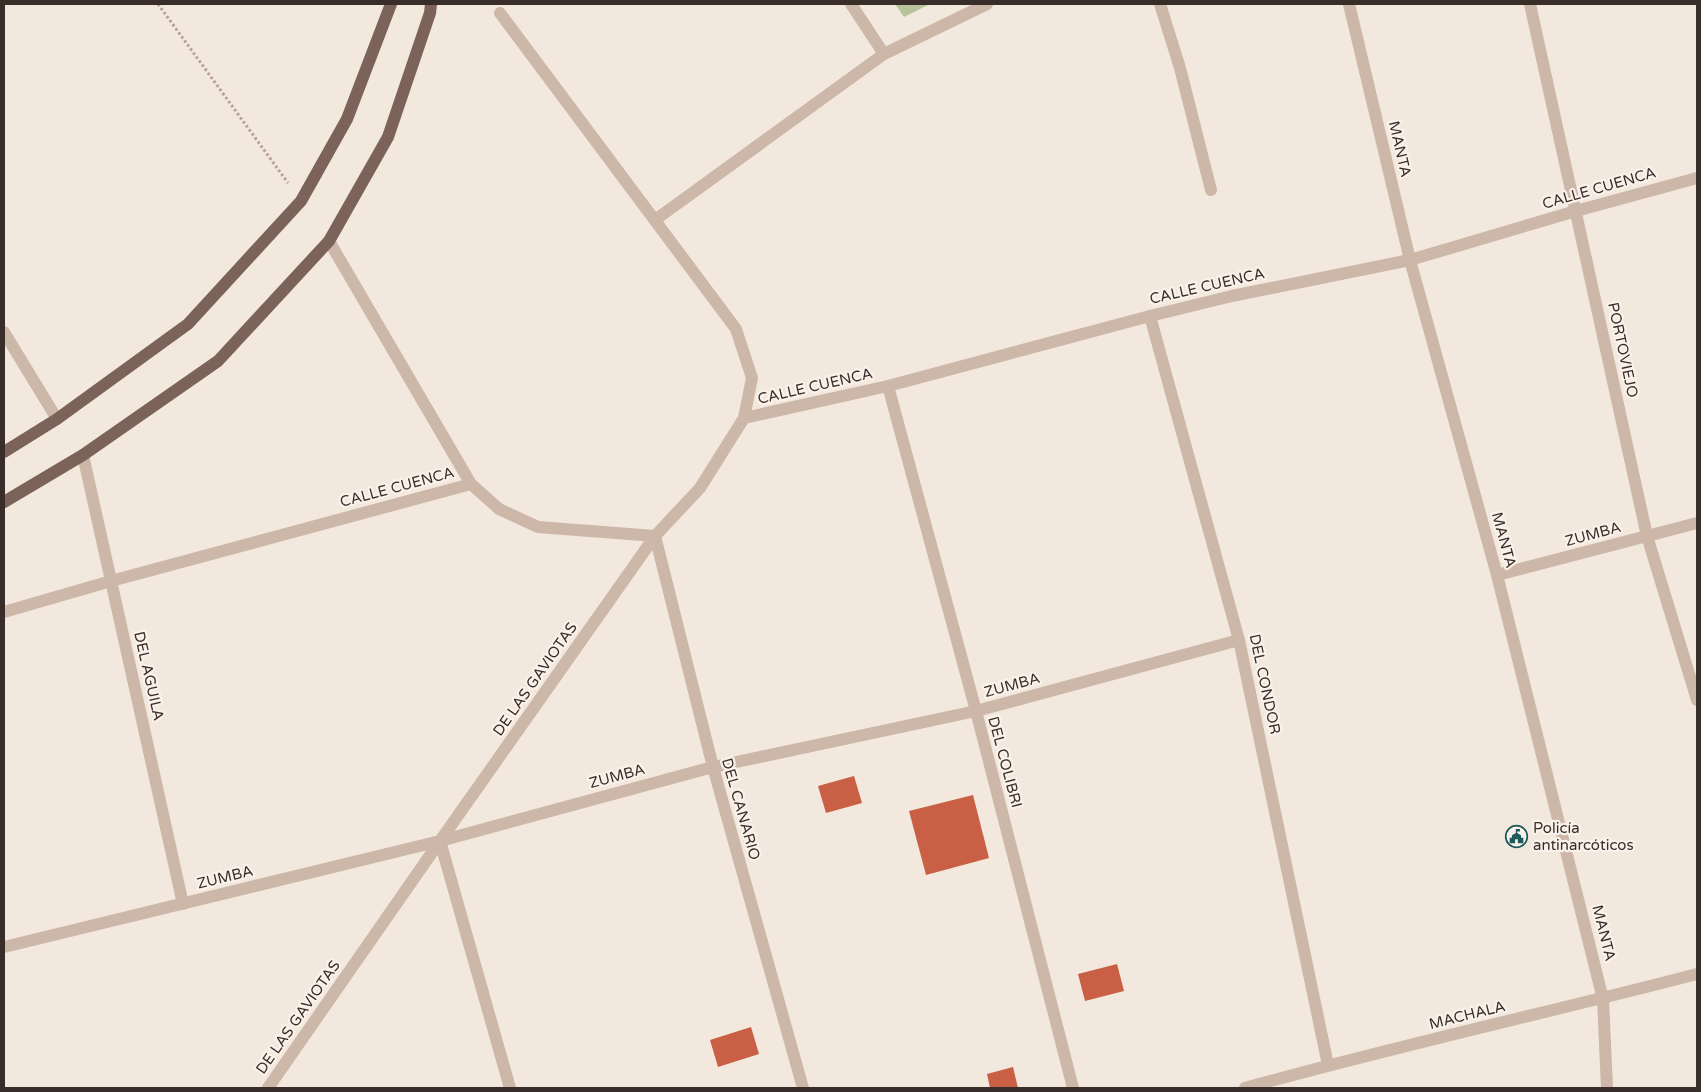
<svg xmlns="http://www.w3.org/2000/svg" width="1701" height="1092" font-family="'Varela Round',sans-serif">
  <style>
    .green { fill: #b7c39c }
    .building { fill: #c96045 }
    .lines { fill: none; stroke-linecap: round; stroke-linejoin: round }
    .path { stroke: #b8a192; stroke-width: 3; stroke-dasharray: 2.5 2.5; stroke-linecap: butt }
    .lane { stroke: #ccb7a8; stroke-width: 12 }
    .street { stroke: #ccb7a8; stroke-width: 12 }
    .primary { stroke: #7b6359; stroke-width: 12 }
    .labels { text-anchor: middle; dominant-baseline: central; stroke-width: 4.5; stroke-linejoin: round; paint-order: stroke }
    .street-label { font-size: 15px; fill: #392d29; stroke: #faf2ea }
    .poi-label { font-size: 15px; fill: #392d29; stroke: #faf2ea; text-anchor: start }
  </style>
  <rect width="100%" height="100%" fill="#f3e8dd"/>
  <polygon class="green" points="895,4 930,4 904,17"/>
  <g class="building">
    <polygon points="854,776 862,803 826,813 818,786"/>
    <polygon points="973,795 989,858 926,875 909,811"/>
    <polygon points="1117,964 1124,991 1085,1001 1078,974"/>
    <polygon points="751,1027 759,1054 718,1067 710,1040"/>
    <polygon points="1013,1067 1018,1088 990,1088 987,1074"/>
  </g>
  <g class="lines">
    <polyline class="path" points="158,4 288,183"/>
    <g class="lane">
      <polyline points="851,4 884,54"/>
      <polyline points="1160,4 1180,68 1211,190"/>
    </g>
    <g class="street">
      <polyline points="1349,4 1410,260 1497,575 1603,999 1607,1088"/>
      <polyline points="1530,4 1647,536 1697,700"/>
      <polyline points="500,13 736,329 752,378 744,418"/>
      <polyline points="655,220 884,54 987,4"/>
      <polyline points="329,241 471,484"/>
      <polyline points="1150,316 1239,640 1328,1065"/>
      <polyline points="4,332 57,419"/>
      <polyline points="888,386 976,711 1073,1088"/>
      <polyline points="83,455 183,904"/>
      <polyline points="655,536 713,767 803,1088"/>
      <polyline points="1497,575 1697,523"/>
      <polyline points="4,612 111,581 471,484 499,509 538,527 655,536 700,488 744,418 888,386 1150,316 1232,296 1410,260 1576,211 1697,178"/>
      <polyline points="440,841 510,1088"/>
      <polyline points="4,947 440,841 713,767 976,711 1239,640"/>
      <polyline points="268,1088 440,841 655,536"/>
      <path d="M1245,1088C1395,1046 1547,1013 1697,974"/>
    </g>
    <g class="primary">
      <polyline points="4,452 57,419 188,324 301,201 347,119 391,4"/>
      <polyline points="4,502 83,455 218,361 329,241 388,137 430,13 431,4"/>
    </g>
  </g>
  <defs>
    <symbol id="civic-ring" viewBox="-11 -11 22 22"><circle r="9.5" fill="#faf2ea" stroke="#1d5a5c" stroke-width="1.5"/><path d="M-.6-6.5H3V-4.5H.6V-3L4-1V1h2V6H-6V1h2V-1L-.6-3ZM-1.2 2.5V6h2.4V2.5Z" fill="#1d5a5c"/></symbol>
  </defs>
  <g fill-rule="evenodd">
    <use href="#civic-ring" x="1504" y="824" width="25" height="25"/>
  </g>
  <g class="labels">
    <g class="street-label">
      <text transform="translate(1400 149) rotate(77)">MANTA</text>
      <text transform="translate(1599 188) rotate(-16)">CALLE CUENCA</text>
      <text transform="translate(1207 286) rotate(-13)">CALLE CUENCA</text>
      <text transform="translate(1623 350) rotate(78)">PORTOVIEJO</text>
      <text transform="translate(815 386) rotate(-13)">CALLE CUENCA</text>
      <text transform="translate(397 487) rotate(-15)">CALLE CUENCA</text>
      <text transform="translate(1593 534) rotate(-15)">ZUMBA</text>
      <text transform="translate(1504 540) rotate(75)">MANTA</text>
      <text transform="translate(149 676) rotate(77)">DEL AGUILA</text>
      <text transform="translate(535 679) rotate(-55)">DE LAS GAVIOTAS</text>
      <text transform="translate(1265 684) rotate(78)">DEL CONDOR</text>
      <text transform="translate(1012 685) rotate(-15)">ZUMBA</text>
      <text transform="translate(1005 762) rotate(75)">DEL COLIBRI</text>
      <text transform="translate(617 776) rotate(-15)">ZUMBA</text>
      <text transform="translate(741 809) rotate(74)">DEL CANARIO</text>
      <text transform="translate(225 877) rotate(-14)">ZUMBA</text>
      <text transform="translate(1604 933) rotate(76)">MANTA</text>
      <text transform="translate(1467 1015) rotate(-14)">MACHALA</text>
      <text transform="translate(298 1017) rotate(-55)">DE LAS GAVIOTAS</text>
    </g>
    <g class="poi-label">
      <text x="1533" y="828">Policía<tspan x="1533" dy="17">antinarcóticos</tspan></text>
    </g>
  </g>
  <rect width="1701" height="1092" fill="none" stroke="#392d29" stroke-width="10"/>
</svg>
